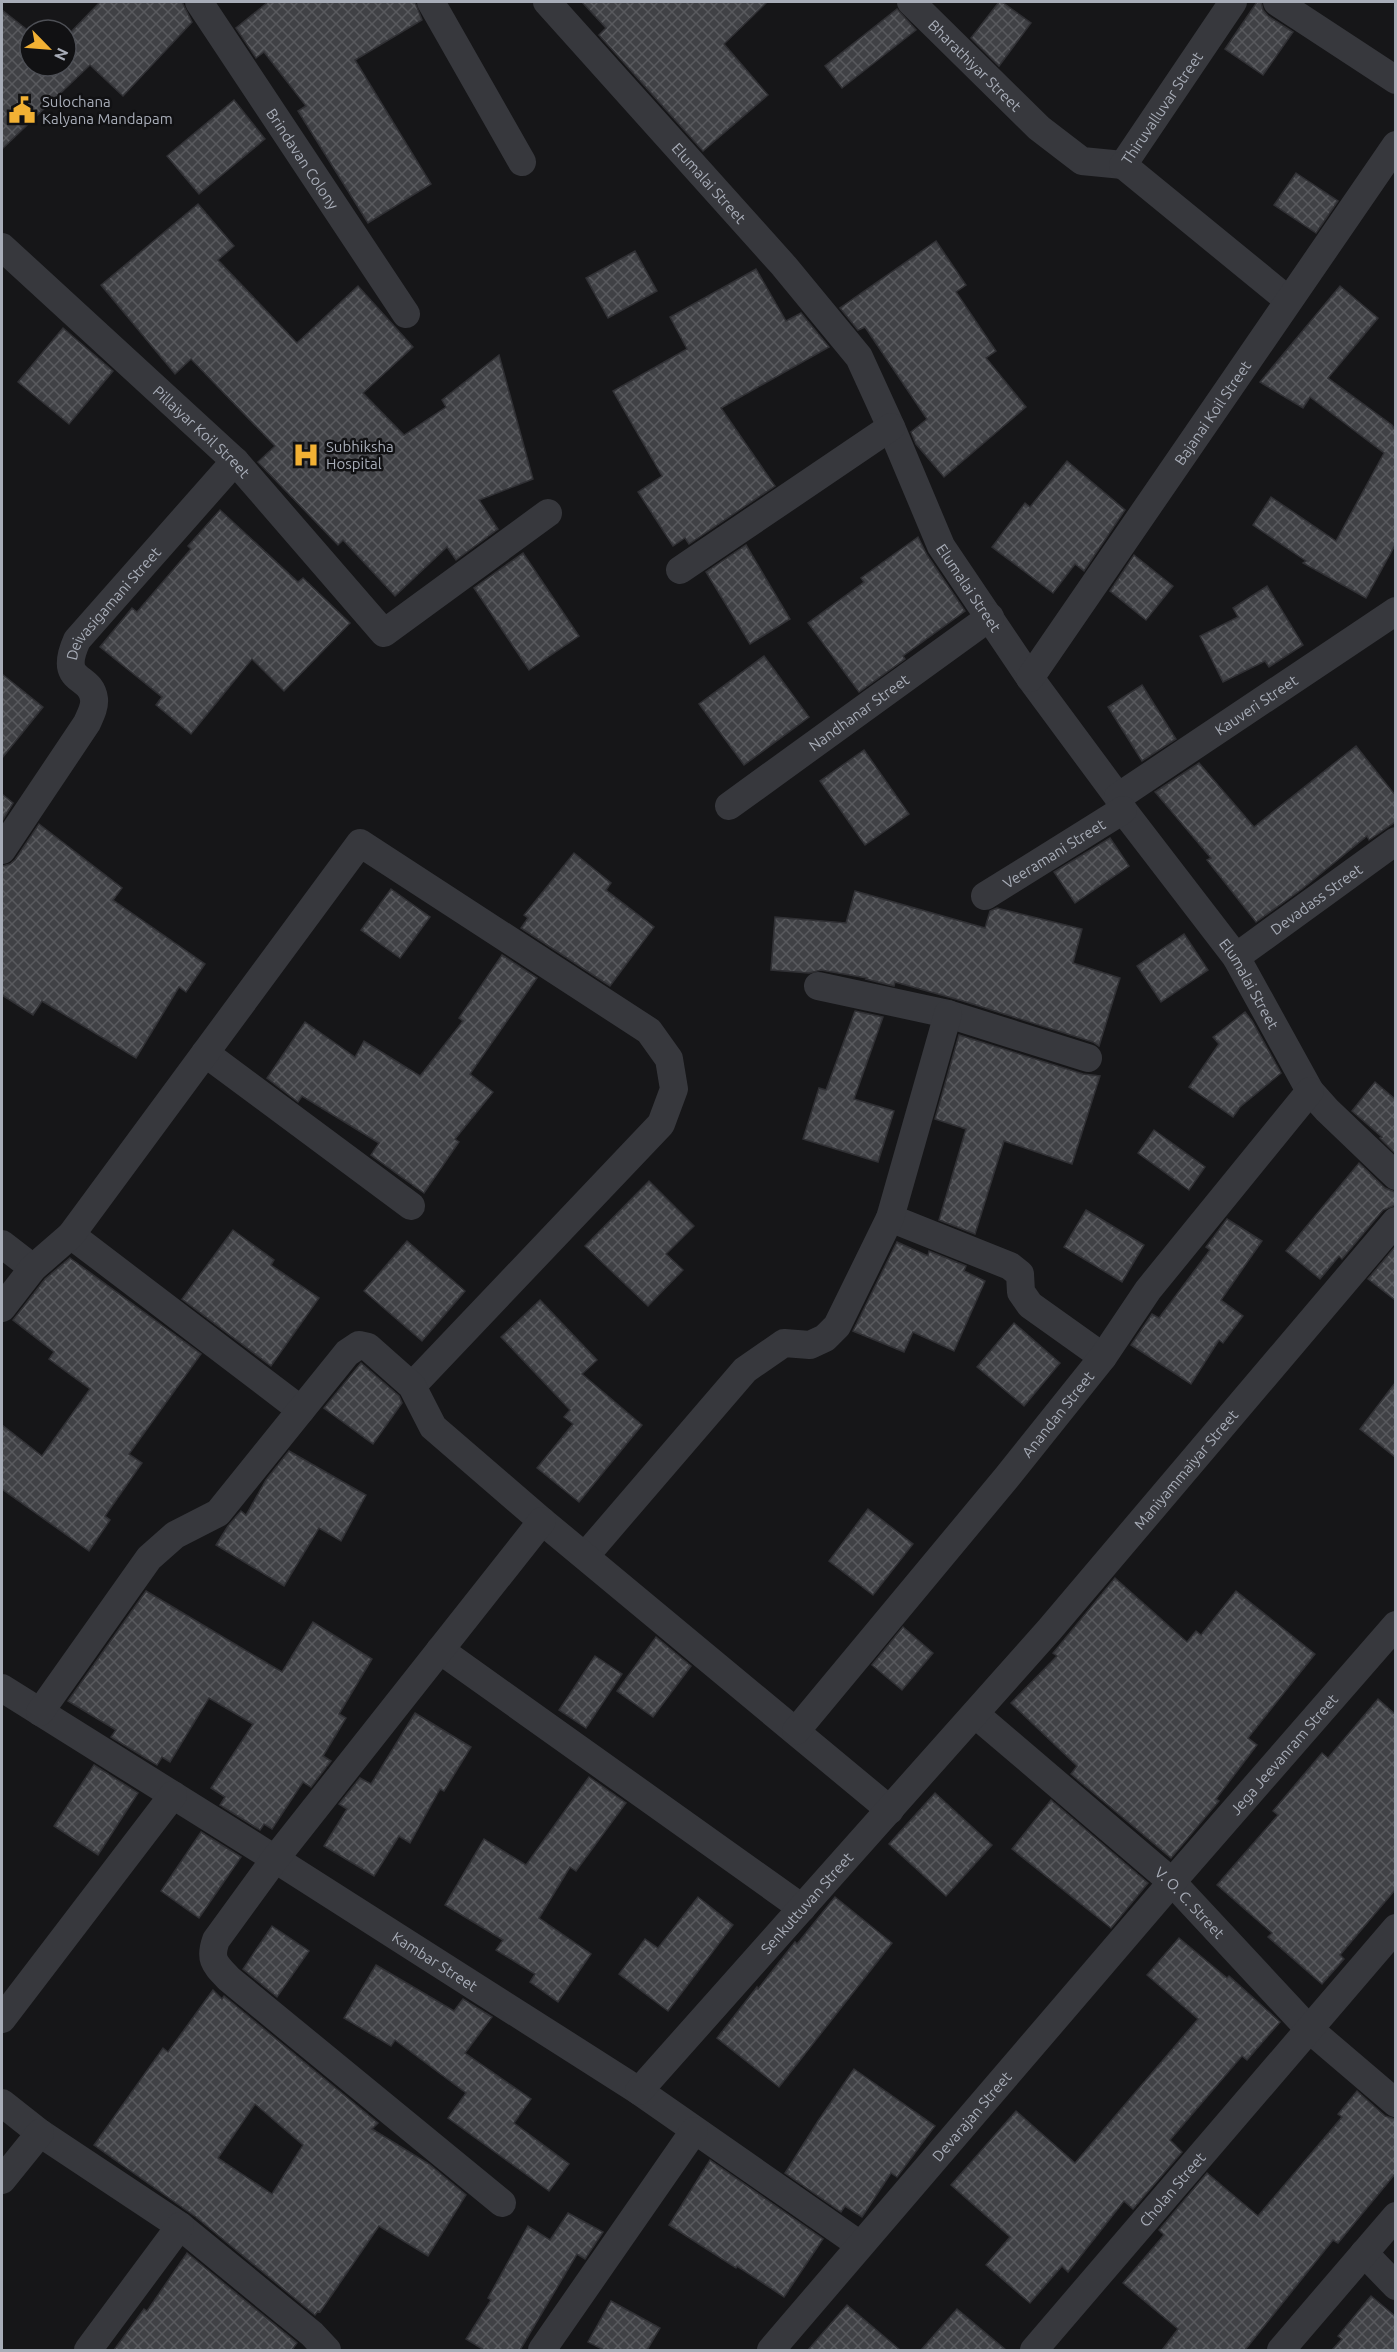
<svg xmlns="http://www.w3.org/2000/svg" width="1397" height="2352" font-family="Ubuntu,sans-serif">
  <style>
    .building { fill: url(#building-cross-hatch); stroke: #303034; stroke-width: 1.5; fill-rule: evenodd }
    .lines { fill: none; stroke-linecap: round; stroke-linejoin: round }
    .minor { stroke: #37383d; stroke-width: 28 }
    .labels { text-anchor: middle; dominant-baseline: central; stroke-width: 5; stroke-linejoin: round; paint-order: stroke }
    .street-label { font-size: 15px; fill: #a8adb8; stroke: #111113 }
    .poi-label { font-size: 15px; fill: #a8adb8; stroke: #111113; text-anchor: start }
  </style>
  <defs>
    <pattern id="building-cross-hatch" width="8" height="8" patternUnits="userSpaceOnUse" patternTransform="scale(1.5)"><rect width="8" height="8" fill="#404145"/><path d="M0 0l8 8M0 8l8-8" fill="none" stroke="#595a5e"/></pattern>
  </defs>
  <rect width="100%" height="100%" fill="#161618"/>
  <g class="building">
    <polygon points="100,2 182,2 192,22 123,96 90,65 2,149 2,10 30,32 30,66 66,66 66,37"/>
    <polygon points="268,2 415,2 422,20 355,60 431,184 368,223 298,111 306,106 264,52 256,58 236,28"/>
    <polygon points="582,2 767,2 724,44 768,95 703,151 599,35 606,28"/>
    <polygon points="999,2 1002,2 1031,23 999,66 971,38"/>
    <polygon points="1257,2 1261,2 1263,10 1268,16 1293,32 1263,75 1225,49"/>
    <polygon points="897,9 916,30 842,88 825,66"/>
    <polygon points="234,100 265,139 199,194 167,156"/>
    <polygon points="1296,173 1338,201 1316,233 1274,205"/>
    <polygon points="198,204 234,246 218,260 297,343 358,286 413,347 363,393 404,435 446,407 442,400 499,355 533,479 479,500 498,529 456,560 447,547 395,596 343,540 338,545 258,462 275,446 191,359 175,374 101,285"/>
    <polygon points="936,241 966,285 956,292 996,351 986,358 1026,407 944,477 916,444 911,432 927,419 865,327 858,330 840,308"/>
    <polygon points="635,251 657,291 608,318 586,278"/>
    <polygon points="756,269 786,321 801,313 829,347 721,408 775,486 689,544 685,538 673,546 638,492 662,476 613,391 687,349 670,317"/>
    <polygon points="1340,286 1378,318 1328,378 1392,425 1395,430 1395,545 1366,598 1303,563 1306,561 1253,525 1271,497 1336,541 1384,453 1310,397 1303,408 1260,382"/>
    <polygon points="63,328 113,371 69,424 18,382"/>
    <polygon points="1067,461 1125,510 1084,571 1075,564 1053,593 992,547 1025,503 1030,507"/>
    <polygon points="220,510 298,582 303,578 350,623 284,691 252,659 191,734 156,705 162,697 100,647 132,608 137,612 191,549 188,546"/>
    <polygon points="918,537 927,555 965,611 903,656 905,659 859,692 808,623 864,582 861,578"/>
    <polygon points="746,545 790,619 750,644 706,572"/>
    <polygon points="523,553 579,636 529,670 474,588"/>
    <polygon points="1134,555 1173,586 1146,620 1110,591"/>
    <polygon points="1267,586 1303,645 1269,667 1265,661 1223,682 1200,636 1238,617 1233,608"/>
    <polygon points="764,656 809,717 744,765 699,704"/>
    <polygon points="2,674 43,707 2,758"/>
    <polygon points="1142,685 1176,739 1142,761 1108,707"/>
    <polygon points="1356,746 1395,795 1395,822 1369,840 1367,836 1302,889 1256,922 1207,860 1211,858 1155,792 1199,763 1254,827"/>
    <polygon points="864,750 909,814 865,845 820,781"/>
    <polygon points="2,794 13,803 2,821"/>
    <polygon points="39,824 122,888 113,900 205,964 186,992 179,987 136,1058 42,1001 33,1015 2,995 2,866 10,864 15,860"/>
    <polygon points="1110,838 1129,866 1075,903 1054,872"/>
    <polygon points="574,853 611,883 606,890 654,927 610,986 521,928 528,918 524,915"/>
    <polygon points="391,889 430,917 400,958 361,930"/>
    <polygon points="855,891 985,928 990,911 997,908 1082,929 1073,963 1120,978 1099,1046 1093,1042 963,1001 895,982 894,986 866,979 867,978 821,970 809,973 771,970 775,917 846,923"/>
    <polygon points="1184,934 1208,970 1161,1002 1137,966"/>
    <polygon points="502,955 537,978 470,1074 493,1092 455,1139 459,1142 424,1193 371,1155 379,1143 302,1096 298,1102 267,1078 305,1022 355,1057 364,1041 420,1076 463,1021 459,1018"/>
    <polygon points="855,1011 883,1017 854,1099 894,1111 878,1162 803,1139 819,1088 826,1090"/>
    <polygon points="1245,1012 1252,1021 1281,1073 1240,1107 1233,1117 1189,1087 1219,1044 1213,1037"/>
    <polygon points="959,1035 1083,1074 1100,1076 1072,1164 1004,1141 975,1234 939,1220 966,1129 935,1119"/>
    <polygon points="1375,1082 1395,1099 1395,1153 1380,1138 1382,1137 1352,1111"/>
    <polygon points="1154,1130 1205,1167 1189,1190 1138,1153"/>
    <polygon points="1359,1163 1385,1188 1395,1192 1395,1205 1383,1210 1342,1259 1339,1256 1320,1279 1286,1251"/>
    <polygon points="649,1181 694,1226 666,1254 683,1270 648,1306 585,1246"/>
    <polygon points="1086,1210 1144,1245 1122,1282 1064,1247"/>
    <polygon points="1227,1219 1262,1241 1221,1300 1243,1316 1223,1343 1219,1340 1191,1384 1131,1345 1152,1314 1159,1318 1210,1250 1206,1247"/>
    <polygon points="233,1230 274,1260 271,1265 319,1298 271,1366 182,1299"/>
    <polygon points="407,1241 465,1291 422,1341 364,1291"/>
    <polygon points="897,1242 928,1256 929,1251 966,1266 964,1271 985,1281 954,1351 913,1332 904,1352 853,1331"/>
    <polygon points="1395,1247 1395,1300 1368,1279"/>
    <polygon points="70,1258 201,1354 129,1454 142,1463 105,1516 110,1520 89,1551 2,1489 2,1425 42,1456 90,1389 49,1359 54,1352 13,1320 45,1279"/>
    <polygon points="540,1300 597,1360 582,1374 642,1425 579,1502 537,1468 573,1424 564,1417 570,1410 501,1337"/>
    <polygon points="1014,1323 1060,1363 1024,1406 977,1367"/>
    <polygon points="361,1363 399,1396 402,1403 373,1444 324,1408"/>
    <polygon points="1395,1383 1395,1457 1360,1429"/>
    <polygon points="289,1451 366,1495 341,1541 319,1528 284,1586 216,1545 228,1526 241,1511 246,1515 266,1480"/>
    <polygon points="868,1509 913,1544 873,1595 829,1561"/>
    <polygon points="1115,1578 1187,1642 1196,1631 1201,1635 1236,1591 1315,1654 1248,1738 1257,1745 1216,1799 1219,1801 1171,1858 1071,1774 1077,1766 1011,1703 1057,1656 1053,1653"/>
    <polygon points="146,1591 282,1672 313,1622 372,1659 339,1714 346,1718 323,1756 331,1761 311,1787 303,1782 272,1829 264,1824 260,1830 220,1805 225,1797 211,1788 253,1724 209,1698 170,1762 162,1757 157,1765 111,1737 116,1730 68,1701"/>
    <polygon points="903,1627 933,1653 902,1690 872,1665"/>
    <polygon points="656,1637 691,1666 653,1717 617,1691"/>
    <polygon points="595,1656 622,1674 586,1728 559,1710"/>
    <polygon points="1378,1699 1395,1714 1395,1890 1340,1955 1344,1959 1322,1984 1268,1937 1272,1933 1217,1885 1278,1815 1273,1811 1322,1753 1328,1758"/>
    <polygon points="415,1713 471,1747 444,1791 440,1789 410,1843 399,1836 374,1876 324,1846 347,1809 339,1804 360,1778 371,1784"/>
    <polygon points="94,1765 138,1793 98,1855 54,1826"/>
    <polygon points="589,1777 626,1803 576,1871 570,1867 539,1918 591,1954 558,2002 530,1982 535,1974 496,1950 503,1940 445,1905 484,1839 526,1865"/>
    <polygon points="935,1793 992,1845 946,1896 889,1844"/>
    <polygon points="1051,1800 1148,1883 1111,1928 1012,1849"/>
    <polygon points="201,1832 241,1857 199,1918 161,1891"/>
    <polygon points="698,1897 733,1925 668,2011 619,1974 645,1939 658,1948"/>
    <polygon points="835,1897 892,1943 779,2087 717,2038 757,1987 758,1989 795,1942 797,1944"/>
    <polygon points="272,1926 309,1951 277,1997 243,1969"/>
    <polygon points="1179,1938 1227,1978 1229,1976 1280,2022 1247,2060 1242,2056 1170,2140 1182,2152 1133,2209 1124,2201 1068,2272 1062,2266 1030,2303 986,2265 1010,2237 951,2185 1016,2111 1075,2163 1198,2019 1147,1975"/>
    <polygon points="376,1965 454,2011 463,1999 492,2017 465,2053 531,2099 514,2123 569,2164 549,2191 448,2118 466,2093 395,2040 391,2046 344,2018"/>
    <path d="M213,1990L222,1999L224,1996L378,2123L372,2129L429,2164L466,2195L428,2256L379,2226L320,2312L318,2311L315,2315L196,2217L94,2145L163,2048L168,2052ZM255,2104L303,2145L272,2194L218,2158Z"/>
    <polygon points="854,2069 935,2126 897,2177 891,2173 862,2217 845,2206 841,2212 785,2173 818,2121"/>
    <polygon points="1357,2091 1385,2116 1395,2119 1395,2174 1338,2243 1333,2240 1245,2350 1162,2350 1178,2329 1123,2283 1164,2235 1159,2230 1207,2173 1258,2216 1342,2117 1338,2114"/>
    <polygon points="710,2160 823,2239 784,2297 737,2266 736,2268 669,2225"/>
    <polygon points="568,2213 603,2232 585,2259 577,2254 520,2350 484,2350 466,2339 491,2300 488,2298 528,2226 550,2240"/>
    <polygon points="187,2253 297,2343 292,2350 114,2350 144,2309 147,2311"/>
    <polygon points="1371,2296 1395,2316 1395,2350 1332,2350 1342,2339 1338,2336"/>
    <polygon points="611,2301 660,2328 647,2350 604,2350 588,2342"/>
    <polygon points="847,2305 900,2350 808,2350"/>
    <polygon points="957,2309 1006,2350 921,2350"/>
  </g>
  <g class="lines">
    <g class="minor">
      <path id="s1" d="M199,2L406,314"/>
      <polyline points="431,2 522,162"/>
      <path id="s2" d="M547,2L784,266L859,357L891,427L941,546L1030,678L1118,797L1123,810L1236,957L1310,1091L1327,1110L1396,1176"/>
      <path id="s3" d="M911,2L1039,128L1082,161L1123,165L1233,2"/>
      <polyline points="1277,2 1396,80"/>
      <polyline points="1123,165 1288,300"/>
      <path id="s4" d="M2,247L235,461L384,633L548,513"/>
      <polyline points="680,570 891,427"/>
      <path id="s5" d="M1030,678L1396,145"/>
      <path id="s6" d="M1118,797L1396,611"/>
      <path id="s7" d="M729,806L990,617"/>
      <path id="s8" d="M2,850L87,723C90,716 95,707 94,699C91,673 57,685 77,640L235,461"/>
      <path id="s9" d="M985,896L1123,810"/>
      <path id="s10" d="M1236,957L1396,841"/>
      <polyline points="818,986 948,1014 1088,1058"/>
      <polyline points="205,1053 411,1206"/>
      <polyline points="890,1218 1010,1266 1020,1274 1021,1292 1030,1305 1103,1357"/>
      <polyline points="71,1235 301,1410"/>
      <polyline points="2,1244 33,1268"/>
      <polyline points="2,1308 33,1268 71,1235 360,843 649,1031 669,1059 674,1089 661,1124 412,1386"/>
      <polyline points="586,1555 745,1370 784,1343 810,1345 825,1338 837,1326 890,1218 948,1014"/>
      <polyline points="440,1650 802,1908"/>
      <path id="s11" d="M2,1688L275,1859L639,2091L860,2245"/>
      <polyline points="40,1712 149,1558 175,1535 218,1513 347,1353 359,1345 368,1347 412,1386 433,1427 542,1521 890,1810"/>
      <path id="s12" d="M975,1714L1172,1882L1308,2028L1396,2103"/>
      <path id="s13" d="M796,1731L1007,1477L1103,1357L1148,1290L1310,1091"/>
      <polyline points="2,2019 173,1795"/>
      <path id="s14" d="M639,2091L1050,1629L1396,1221"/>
      <polyline points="2,2103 40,2133 180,2226 312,2334 327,2350"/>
      <polyline points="2,2180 40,2133"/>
      <path d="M502,2203L229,1979C215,1964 209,1960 216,1940L275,1859L542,1521"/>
      <polyline points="1364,2253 1396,2286"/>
      <polyline points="88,2350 180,2226"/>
      <polyline points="542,2350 694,2131"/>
      <path id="s15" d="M771,2350L1172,1882L1396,1625"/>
      <path id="s16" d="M1034,2350L1396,1928"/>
      <polyline points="1281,2350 1396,2216"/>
    </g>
  </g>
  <defs>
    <symbol id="civic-bare" viewBox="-9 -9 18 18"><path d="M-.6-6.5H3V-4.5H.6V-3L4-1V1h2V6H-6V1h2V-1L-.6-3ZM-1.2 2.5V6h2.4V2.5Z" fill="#f2b134" stroke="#111113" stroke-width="2.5" paint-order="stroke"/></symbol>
    <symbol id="hospital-bare" viewBox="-9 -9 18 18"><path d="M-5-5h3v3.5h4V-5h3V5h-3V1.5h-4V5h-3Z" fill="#f2b134" stroke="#111113" stroke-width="2.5" paint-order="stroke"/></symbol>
  </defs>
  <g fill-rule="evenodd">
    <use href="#civic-bare" x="3" y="91" width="38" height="38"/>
    <use href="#hospital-bare" x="287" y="436" width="38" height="38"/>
  </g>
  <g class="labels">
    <g class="street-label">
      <text stroke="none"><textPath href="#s3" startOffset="90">Bharathiyar Street</textPath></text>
      <text stroke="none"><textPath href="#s3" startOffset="344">Thiruvalluvar Street</textPath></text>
      <text stroke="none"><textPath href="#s1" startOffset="188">Brindavan Colony</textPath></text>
      <text stroke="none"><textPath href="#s2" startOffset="243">Elumalai Street</textPath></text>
      <text stroke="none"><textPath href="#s5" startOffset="322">Bajanai Koil Street</textPath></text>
      <text stroke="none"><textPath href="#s4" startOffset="272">Pillaiyar Koil Street</textPath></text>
      <text stroke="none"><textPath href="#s2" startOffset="729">Elumalai Street</textPath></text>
      <text stroke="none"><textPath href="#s8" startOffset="297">Deivasigamani Street</textPath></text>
      <text stroke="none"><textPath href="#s6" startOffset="166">Kauveri Street</textPath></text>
      <text stroke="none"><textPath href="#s7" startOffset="160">Nandhanar Street</textPath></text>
      <text stroke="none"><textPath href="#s9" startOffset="81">Veeramani Street</textPath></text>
      <text stroke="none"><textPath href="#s10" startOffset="99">Devadass Street</textPath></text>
      <text stroke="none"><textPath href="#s2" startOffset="1215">Elumalai Street</textPath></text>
      <text stroke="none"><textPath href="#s13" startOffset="411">Anandan Street</textPath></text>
      <text stroke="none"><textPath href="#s14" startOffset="828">Maniyammaiyar Street</textPath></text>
      <text stroke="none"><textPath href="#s15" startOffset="786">Jega Jeevanram Street</textPath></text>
      <text stroke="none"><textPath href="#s14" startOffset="252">Senkuttuvan Street</textPath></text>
      <text stroke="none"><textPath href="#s12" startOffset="286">V. O. C. Street</textPath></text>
      <text stroke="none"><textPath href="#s11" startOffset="512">Kambar Street</textPath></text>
      <text stroke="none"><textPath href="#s15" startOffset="308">Devarajan Street</textPath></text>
      <text stroke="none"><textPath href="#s16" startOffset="212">Cholan Street</textPath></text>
    </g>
    <g class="poi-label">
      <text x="42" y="101">Sulochana<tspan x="42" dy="17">Kalyana Mandapam</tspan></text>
      <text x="326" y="446">Subhiksha<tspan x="326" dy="17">Hospital</tspan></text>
    </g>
  </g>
  <rect width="1397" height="2352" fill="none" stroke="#a8adb8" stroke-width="6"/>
  <g transform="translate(48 48) rotate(115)"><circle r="28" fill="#111113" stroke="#4d4f55" stroke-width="1.5"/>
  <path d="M0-4.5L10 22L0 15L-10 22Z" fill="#f2b134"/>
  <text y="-9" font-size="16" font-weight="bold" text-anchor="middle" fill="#a8adb8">N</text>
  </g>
</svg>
